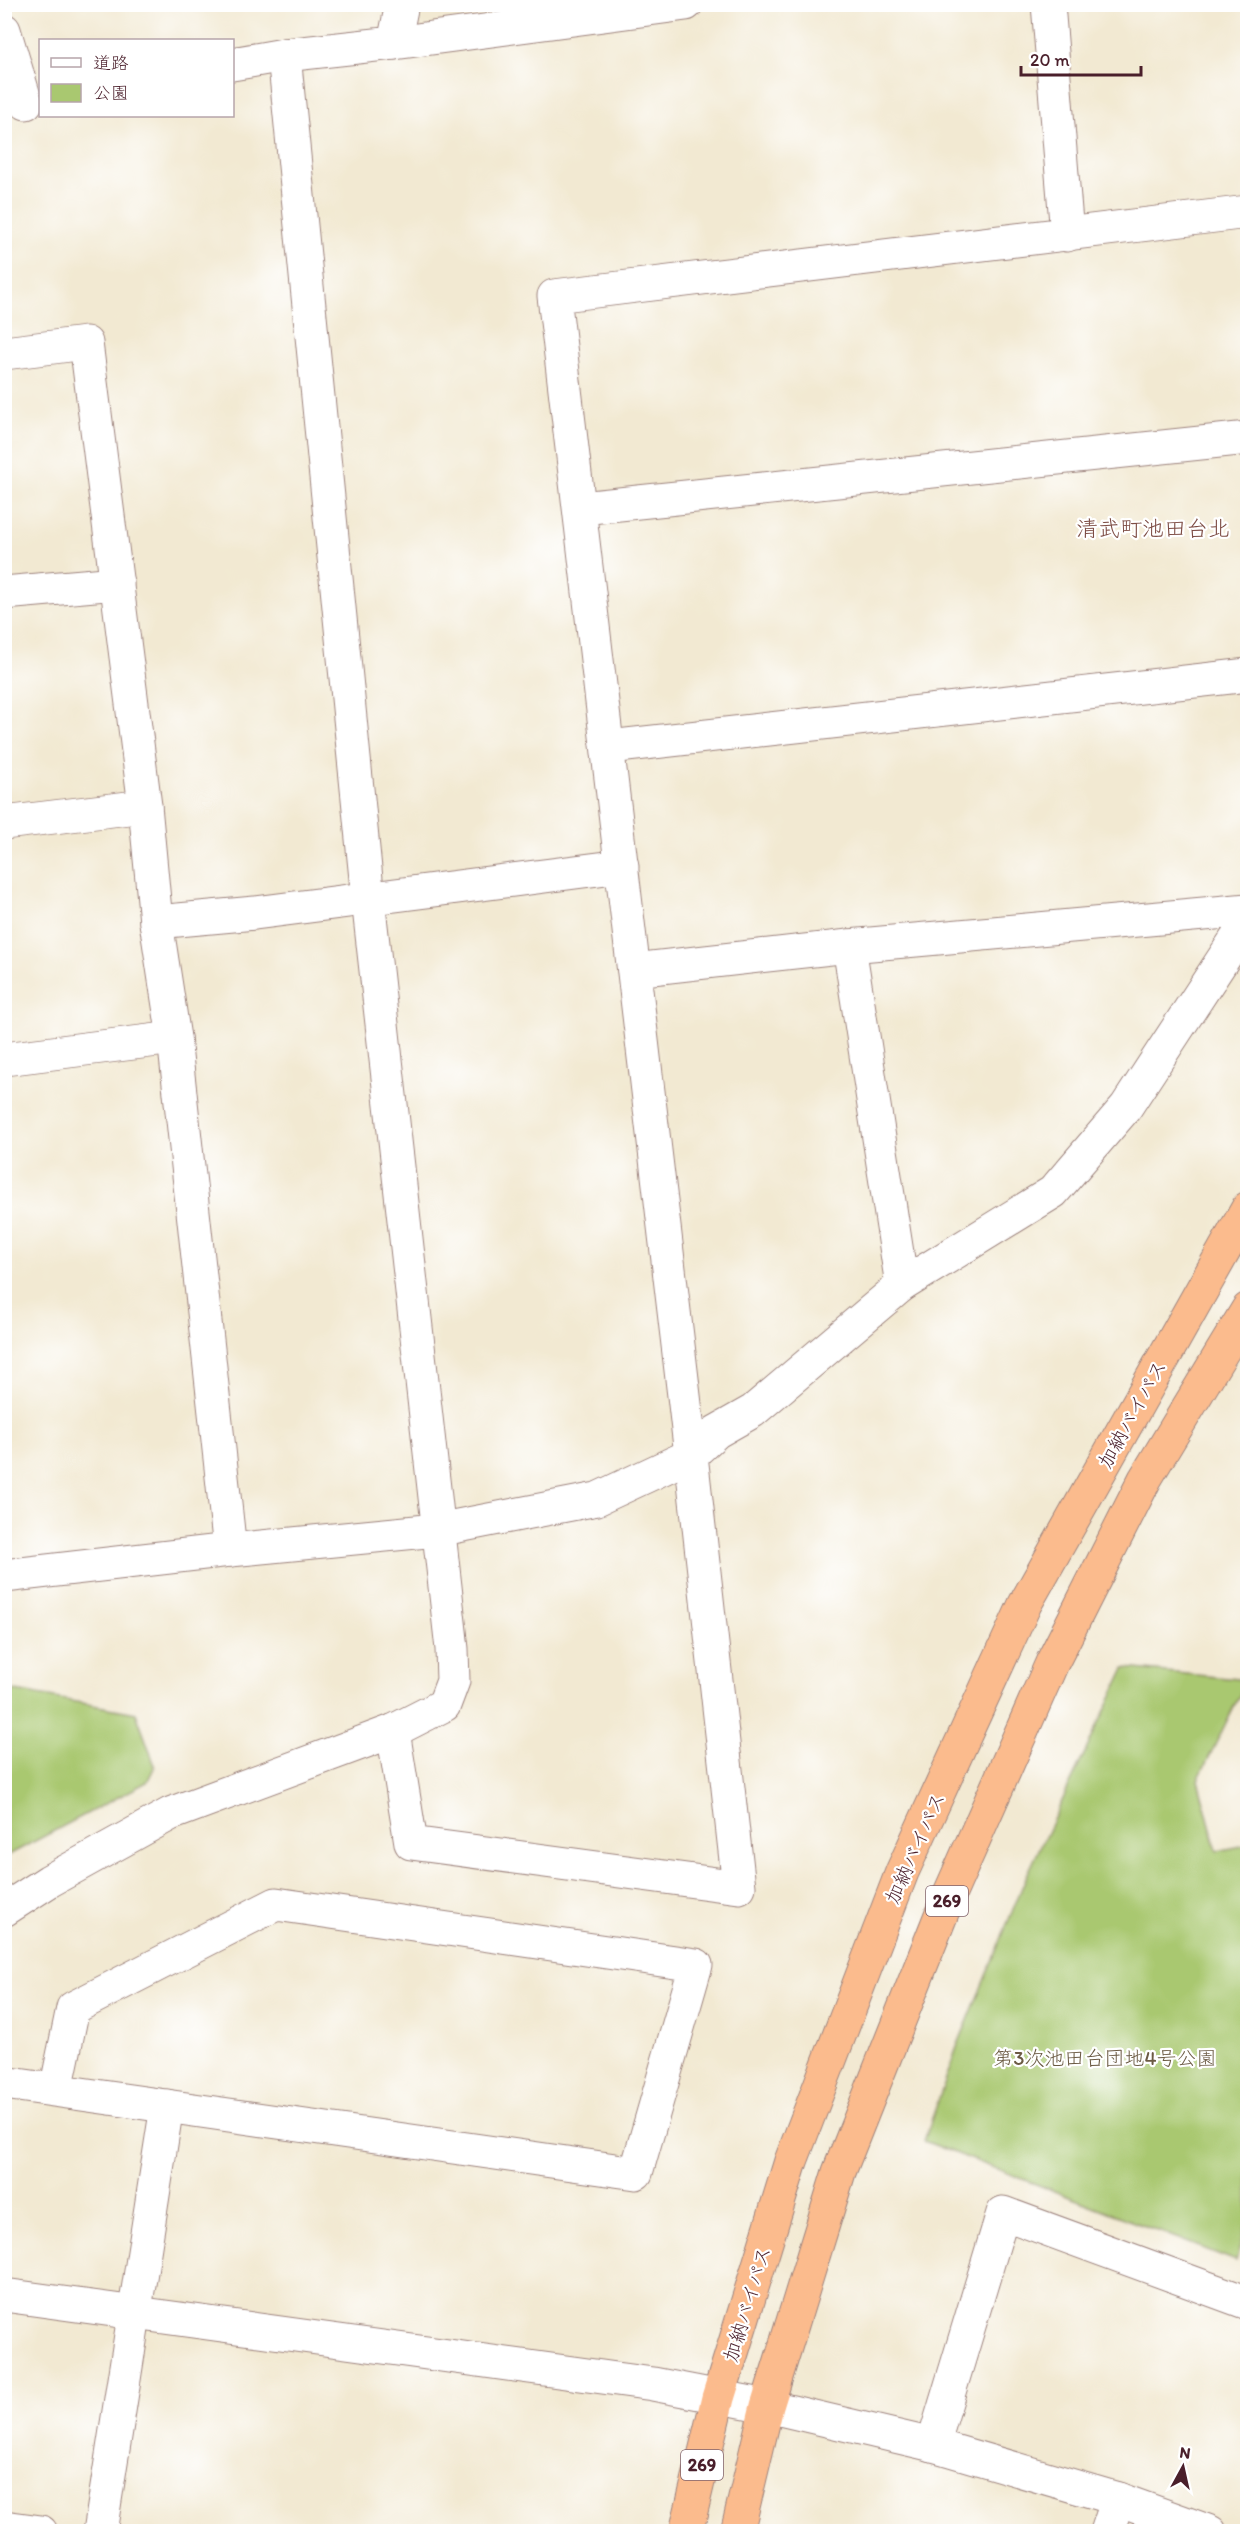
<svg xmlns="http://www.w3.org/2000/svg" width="1252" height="2536" font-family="Itim,'Klee One',sans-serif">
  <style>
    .green { fill: #a9c870; stroke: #7a744e; stroke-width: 1.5 }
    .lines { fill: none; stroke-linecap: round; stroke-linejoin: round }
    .minor-casing { stroke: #9e847e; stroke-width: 35 }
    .tertiary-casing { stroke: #9e847e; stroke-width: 35 }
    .trunk-casing { stroke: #9e847e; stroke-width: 35 }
    .minor { stroke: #fff; stroke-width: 33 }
    .tertiary { stroke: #fff; stroke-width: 33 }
    .trunk { stroke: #fbbb8d; stroke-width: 33 }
    .labels { text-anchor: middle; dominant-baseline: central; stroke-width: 4.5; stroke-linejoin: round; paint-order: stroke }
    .shield { fill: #fff; stroke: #80626b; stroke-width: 1.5 }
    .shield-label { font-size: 18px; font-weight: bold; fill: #4a1f2b }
    .street-label { font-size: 20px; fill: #4a1f2b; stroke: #fff }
    .park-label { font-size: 20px; fill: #6b5a43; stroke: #fff }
    .quarter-label { font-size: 22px; fill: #7d4c44; stroke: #fff }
  </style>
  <rect width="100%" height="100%" fill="#fff"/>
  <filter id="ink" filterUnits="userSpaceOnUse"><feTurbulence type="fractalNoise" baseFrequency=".0167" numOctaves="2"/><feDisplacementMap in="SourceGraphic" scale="12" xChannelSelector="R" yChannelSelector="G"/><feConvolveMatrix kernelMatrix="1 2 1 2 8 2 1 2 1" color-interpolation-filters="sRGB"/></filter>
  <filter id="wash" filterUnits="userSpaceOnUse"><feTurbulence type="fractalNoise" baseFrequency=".008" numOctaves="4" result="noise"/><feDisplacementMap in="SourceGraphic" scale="24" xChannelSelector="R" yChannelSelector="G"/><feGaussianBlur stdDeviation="1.35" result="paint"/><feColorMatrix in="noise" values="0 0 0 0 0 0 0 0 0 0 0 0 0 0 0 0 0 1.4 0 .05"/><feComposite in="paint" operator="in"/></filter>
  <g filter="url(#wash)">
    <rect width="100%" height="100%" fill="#f2e9d2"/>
    <g class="green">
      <polygon points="1125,1668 1247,1680 1198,1780 1217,1851 1247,1845 1248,2218 1236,2261 924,2141 957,2047 1027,1875"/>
      <polygon points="5,1689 136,1713 155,1766 147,1782 5,1857"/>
    </g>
  </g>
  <g filter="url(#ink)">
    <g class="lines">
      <defs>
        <g id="minor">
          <polyline points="1048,4 1067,235"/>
          <polyline points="4,30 26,103"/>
          <polyline points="232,64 284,55 394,43 402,4"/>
          <polyline points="4,353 86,343 145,806 156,922 174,1038 230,1550"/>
          <polyline points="581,508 1248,438"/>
          <polyline points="4,593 117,583"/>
          <polyline points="609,747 1248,675"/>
          <polyline points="4,823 145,806"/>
          <polyline points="156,922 255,913 622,866"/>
          <polyline points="849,946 902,1285"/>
          <polyline points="634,970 849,946 1248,910"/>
          <polyline points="4,1059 174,1038"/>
          <polyline points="4,1576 230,1550 437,1530 597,1499 691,1455 716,1432 753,1411 902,1285 1053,1192 1126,1107 1248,921"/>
          <polyline points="393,1731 411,1843 739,1887 691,1455 554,296 1248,212"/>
          <polyline points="4,1910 49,1881 170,1814 393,1731 444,1705 453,1681 452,1649 368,899 284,55"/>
          <polyline points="4,2083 636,2173 696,1965 276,1904 73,2008 56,2090"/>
          <polyline points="767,2406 933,2445 1118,2499 1210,2532"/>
          <polyline points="933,2445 1003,2213 1248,2303"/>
          <polyline points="4,2527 41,2532"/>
          <polyline points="100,2532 167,2106"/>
          <polyline points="1107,2532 1118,2499"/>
        </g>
        <g id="tertiary">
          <polyline points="394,43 686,4"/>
          <polyline points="4,2295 653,2384 767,2406"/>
        </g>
        <g id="trunk">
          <polyline points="686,2532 718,2398 791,2161 902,1872 1025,1604 1248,1208"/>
          <polyline points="737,2532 767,2406 839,2172 947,1900 1052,1663 1145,1479 1248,1309"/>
        </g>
      </defs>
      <use href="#minor" class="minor-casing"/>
      <use href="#tertiary" class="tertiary-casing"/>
      <use href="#trunk" class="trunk-casing"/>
      <use href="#minor" class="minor"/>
      <use href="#tertiary" class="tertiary"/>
      <use href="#trunk" class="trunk"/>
    </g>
  </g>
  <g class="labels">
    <g class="shield">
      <rect x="926" y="1886" width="42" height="30" rx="4.5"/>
      <rect x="681" y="2450" width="42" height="30" rx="4.5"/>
    </g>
    <g class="shield-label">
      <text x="947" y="1901">269</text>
      <text x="702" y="2465">269</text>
    </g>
    <g class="street-label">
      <text transform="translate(1132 1414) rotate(-61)">加納バイパス</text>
      <text transform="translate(915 1848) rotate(-66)">加納バイパス</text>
      <text transform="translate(747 2304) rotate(-73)">加納バイパス</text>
    </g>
    <g class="park-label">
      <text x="1105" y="2058">第3次池田台団地4号公園</text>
    </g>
    <g class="quarter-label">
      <text x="1153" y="528">清武町池田台北</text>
    </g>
  </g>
  <rect width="1252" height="2536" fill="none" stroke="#fff" stroke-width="24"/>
  <rect x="39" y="39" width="195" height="78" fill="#ffffff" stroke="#b7a5aa" stroke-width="1.5"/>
  <rect x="51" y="58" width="30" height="9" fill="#ffffff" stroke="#b7a5aa" stroke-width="1.5"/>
  <text x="93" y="69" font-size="18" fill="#4a1f2b">道路</text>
  <rect x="51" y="84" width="30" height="18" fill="#a9c870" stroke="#b7a5aa" stroke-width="1.5"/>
  <text x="93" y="99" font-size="18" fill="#4a1f2b">公園</text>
  <g transform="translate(1183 2467) rotate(8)" stroke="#ffffff" stroke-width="4.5" paint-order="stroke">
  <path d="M0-4.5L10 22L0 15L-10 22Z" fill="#4a1f2b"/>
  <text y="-9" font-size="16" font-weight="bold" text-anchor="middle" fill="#4a1f2b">N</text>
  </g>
  <path d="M1021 66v9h120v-9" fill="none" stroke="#4a1f2b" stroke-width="3"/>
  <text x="1030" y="66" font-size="18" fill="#4a1f2b" stroke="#ffffff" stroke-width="4.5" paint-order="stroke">20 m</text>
</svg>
